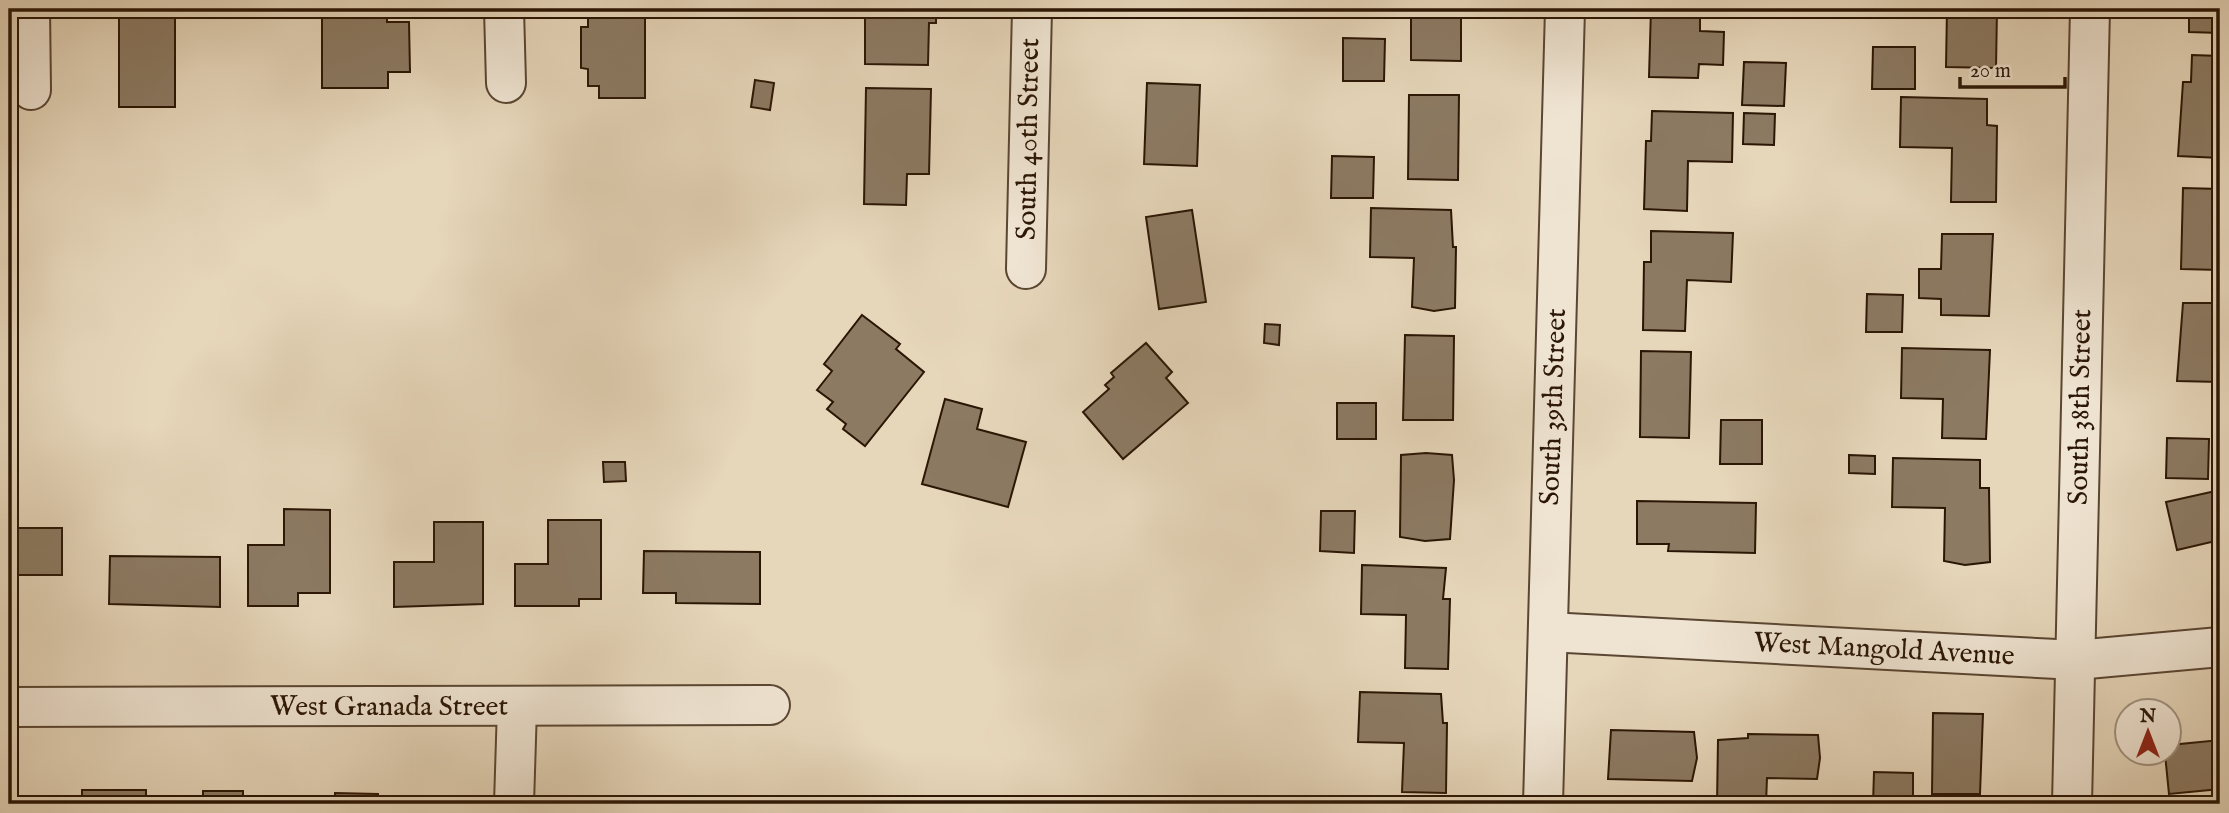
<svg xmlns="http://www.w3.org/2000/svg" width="2229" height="813" font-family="'IM FELL English',serif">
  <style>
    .building { fill: #8c7a63; stroke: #2b1605; stroke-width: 2 }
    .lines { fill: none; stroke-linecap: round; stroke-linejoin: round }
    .minor-casing { stroke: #5a4632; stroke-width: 42 }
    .minor { stroke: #efe4d2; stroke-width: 38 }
    .labels { text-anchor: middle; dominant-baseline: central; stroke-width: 5; stroke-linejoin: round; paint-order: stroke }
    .street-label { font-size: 28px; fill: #2b1605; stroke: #efe4d2 }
  </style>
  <rect width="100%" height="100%" fill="#e6d6ba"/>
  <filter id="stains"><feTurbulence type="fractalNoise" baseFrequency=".00286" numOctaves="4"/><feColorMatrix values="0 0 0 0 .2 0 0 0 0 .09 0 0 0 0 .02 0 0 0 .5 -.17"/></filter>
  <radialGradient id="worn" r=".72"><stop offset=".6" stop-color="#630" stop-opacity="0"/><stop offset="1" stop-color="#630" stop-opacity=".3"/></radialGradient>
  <g class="building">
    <rect x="119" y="9" width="56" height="98"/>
    <polygon points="322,9 387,9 387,22 409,22 410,72 388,72 388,88 322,88"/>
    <polygon points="599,9 645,9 645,98 599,98 599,86 588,86 588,69 581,68 581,27 588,27 588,10"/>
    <polygon points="865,9 936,9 936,23 929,23 928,65 865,64"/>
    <polygon points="1411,9 1461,9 1461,61 1411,60"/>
    <polygon points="1651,9 1700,9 1700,31 1724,32 1723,65 1699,64 1698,78 1649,77"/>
    <polygon points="1947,9 1997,9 1996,68 1946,67"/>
    <polygon points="2189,9 2220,9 2220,33 2189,32"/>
    <polygon points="1343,38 1385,39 1384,81 1343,81"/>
    <polygon points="1873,47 1915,47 1915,89 1872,89"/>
    <polygon points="2192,55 2220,56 2220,158 2178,156 2183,82 2191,82"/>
    <polygon points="1744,62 1786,63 1784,106 1742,105"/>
    <polygon points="755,80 774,83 770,110 751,107"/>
    <polygon points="1147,83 1200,85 1197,166 1144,164"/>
    <polygon points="866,88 931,89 929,174 907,174 906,205 864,204"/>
    <polygon points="1409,95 1459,95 1458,180 1408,179"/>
    <polygon points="1901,97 1987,99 1987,125 1997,126 1996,202 1951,202 1952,148 1900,147"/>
    <polygon points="1652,111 1733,113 1732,162 1688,161 1687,211 1644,209 1646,141 1651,141"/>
    <polygon points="1744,113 1775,114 1774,145 1743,144"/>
    <polygon points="1332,156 1374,157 1373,198 1331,198"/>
    <polygon points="2183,188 2220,189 2220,270 2181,269"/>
    <polygon points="1371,208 1451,210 1453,247 1456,247 1455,308 1434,311 1412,307 1414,258 1370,257"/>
    <polygon points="1192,210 1206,302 1159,309 1146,217"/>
    <polygon points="1651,231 1733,233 1731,282 1687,280 1685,331 1643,330 1644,262 1651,262"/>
    <polygon points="1942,234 1993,234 1989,316 1941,315 1941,299 1919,298 1919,269 1941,269"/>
    <rect x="9" y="250" width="5" height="33"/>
    <polygon points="1867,294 1903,295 1902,332 1866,332"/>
    <polygon points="2183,303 2220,303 2220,382 2177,381"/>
    <polygon points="862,315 900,344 896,349 924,372 865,446 843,429 846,424 827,409 833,402 817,390 832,371 824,364"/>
    <polygon points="1265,324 1280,325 1279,345 1264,343"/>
    <polygon points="1405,335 1454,336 1453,420 1403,420"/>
    <polygon points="1146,343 1172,372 1166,378 1188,403 1123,459 1083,412 1109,389 1105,385 1114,377 1111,373"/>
    <polygon points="1902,348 1990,350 1986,439 1942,438 1943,399 1901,398"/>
    <polygon points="1641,351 1691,352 1689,438 1640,437"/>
    <rect x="2212" y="393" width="8" height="41"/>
    <polygon points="945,399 982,409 977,429 1026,442 1008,507 922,484"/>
    <rect x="1337" y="403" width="39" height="36"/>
    <polygon points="1721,420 1762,420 1762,464 1720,464"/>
    <polygon points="2167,438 2209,439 2208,479 2166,478"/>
    <polygon points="1426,453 1452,455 1454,480 1450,539 1425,541 1400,537 1401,455"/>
    <polygon points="1849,455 1875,456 1875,474 1849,473"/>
    <polygon points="1893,458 1980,460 1980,488 1989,488 1990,562 1965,565 1944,561 1945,508 1892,507"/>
    <polygon points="603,462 625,462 626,481 604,482"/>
    <polygon points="2220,490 2220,540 2177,550 2166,502"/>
    <polygon points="1637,501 1756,503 1755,553 1668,551 1669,544 1637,544"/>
    <polygon points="284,509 330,510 330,593 298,593 298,606 248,606 248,545 284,545"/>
    <polygon points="1321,511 1355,511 1354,553 1320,551"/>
    <polygon points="548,520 601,520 601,599 579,599 579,606 515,606 515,564 548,564"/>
    <polygon points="434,522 483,522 483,604 394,607 394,562 434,562"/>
    <polygon points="9,528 62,528 62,575 9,575 9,606"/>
    <polygon points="644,551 760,552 760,604 676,603 676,593 643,593"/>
    <polygon points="110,556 220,557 220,607 109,604"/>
    <polygon points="1362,565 1446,568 1443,599 1450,599 1448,669 1405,668 1406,615 1361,614"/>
    <polygon points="1360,692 1441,694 1443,723 1447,723 1446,793 1402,792 1404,743 1358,742"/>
    <polygon points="1933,713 1983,714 1980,794 1932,794"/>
    <polygon points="1611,730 1694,732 1697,758 1692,781 1608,779"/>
    <polygon points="1748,734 1818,735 1820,758 1817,779 1767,778 1766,804 1717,804 1718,740 1748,738"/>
    <polygon points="2220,740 2220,789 2169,794 2165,754 2170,754 2170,745"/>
    <polygon points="1874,772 1913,773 1913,804 1873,804"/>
    <polygon points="82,790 146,790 146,800 168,800 168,804 82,804"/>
    <rect x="203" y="791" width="40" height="13"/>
    <polygon points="335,793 378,794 378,804 335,804"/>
    <rect x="9" y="797" width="21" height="7"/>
  </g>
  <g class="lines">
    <defs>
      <g id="minor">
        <polyline points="30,9 31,90"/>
        <polyline points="504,9 506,83"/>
        <polyline points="1026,269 1032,9"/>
        <polyline points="1548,632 2076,660 2220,647"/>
        <polyline points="9,707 770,705"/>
        <polyline points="514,804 517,707"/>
        <polyline points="1543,804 1565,9"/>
        <polyline points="2072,804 2090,9"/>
      </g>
    </defs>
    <use href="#minor" class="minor-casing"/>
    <use href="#minor" class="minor"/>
  </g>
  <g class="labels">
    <g class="street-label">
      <text transform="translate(1029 139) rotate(-89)">South 40th Street</text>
      <text transform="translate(1554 407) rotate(-88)">South 39th Street</text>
      <text transform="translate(2081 407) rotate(-89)">South 38th Street</text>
      <text transform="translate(1884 650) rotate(3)">West Mangold Avenue</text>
      <text x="389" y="707">West Granada Street</text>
    </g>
  </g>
  <rect width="2229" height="813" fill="none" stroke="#e6d6ba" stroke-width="35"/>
  <rect x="10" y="10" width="2208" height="792" fill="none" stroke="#2b1605" stroke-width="3.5"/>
  <rect x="18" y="18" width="2194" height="778" fill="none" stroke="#2b1605" stroke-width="2"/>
  <g transform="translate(2148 732)"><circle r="33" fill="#efe4d2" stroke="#a19280" stroke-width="2"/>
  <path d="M0-5L12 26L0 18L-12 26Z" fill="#8f2418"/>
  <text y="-10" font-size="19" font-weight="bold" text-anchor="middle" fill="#2b1605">N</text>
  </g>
  <path d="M1960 77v10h105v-10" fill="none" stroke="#2b1605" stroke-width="3.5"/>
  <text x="1970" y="77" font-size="21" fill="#2b1605" stroke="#efe4d2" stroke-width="5" paint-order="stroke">20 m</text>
  <rect width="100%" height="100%" filter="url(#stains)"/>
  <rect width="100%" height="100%" fill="url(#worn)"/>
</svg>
